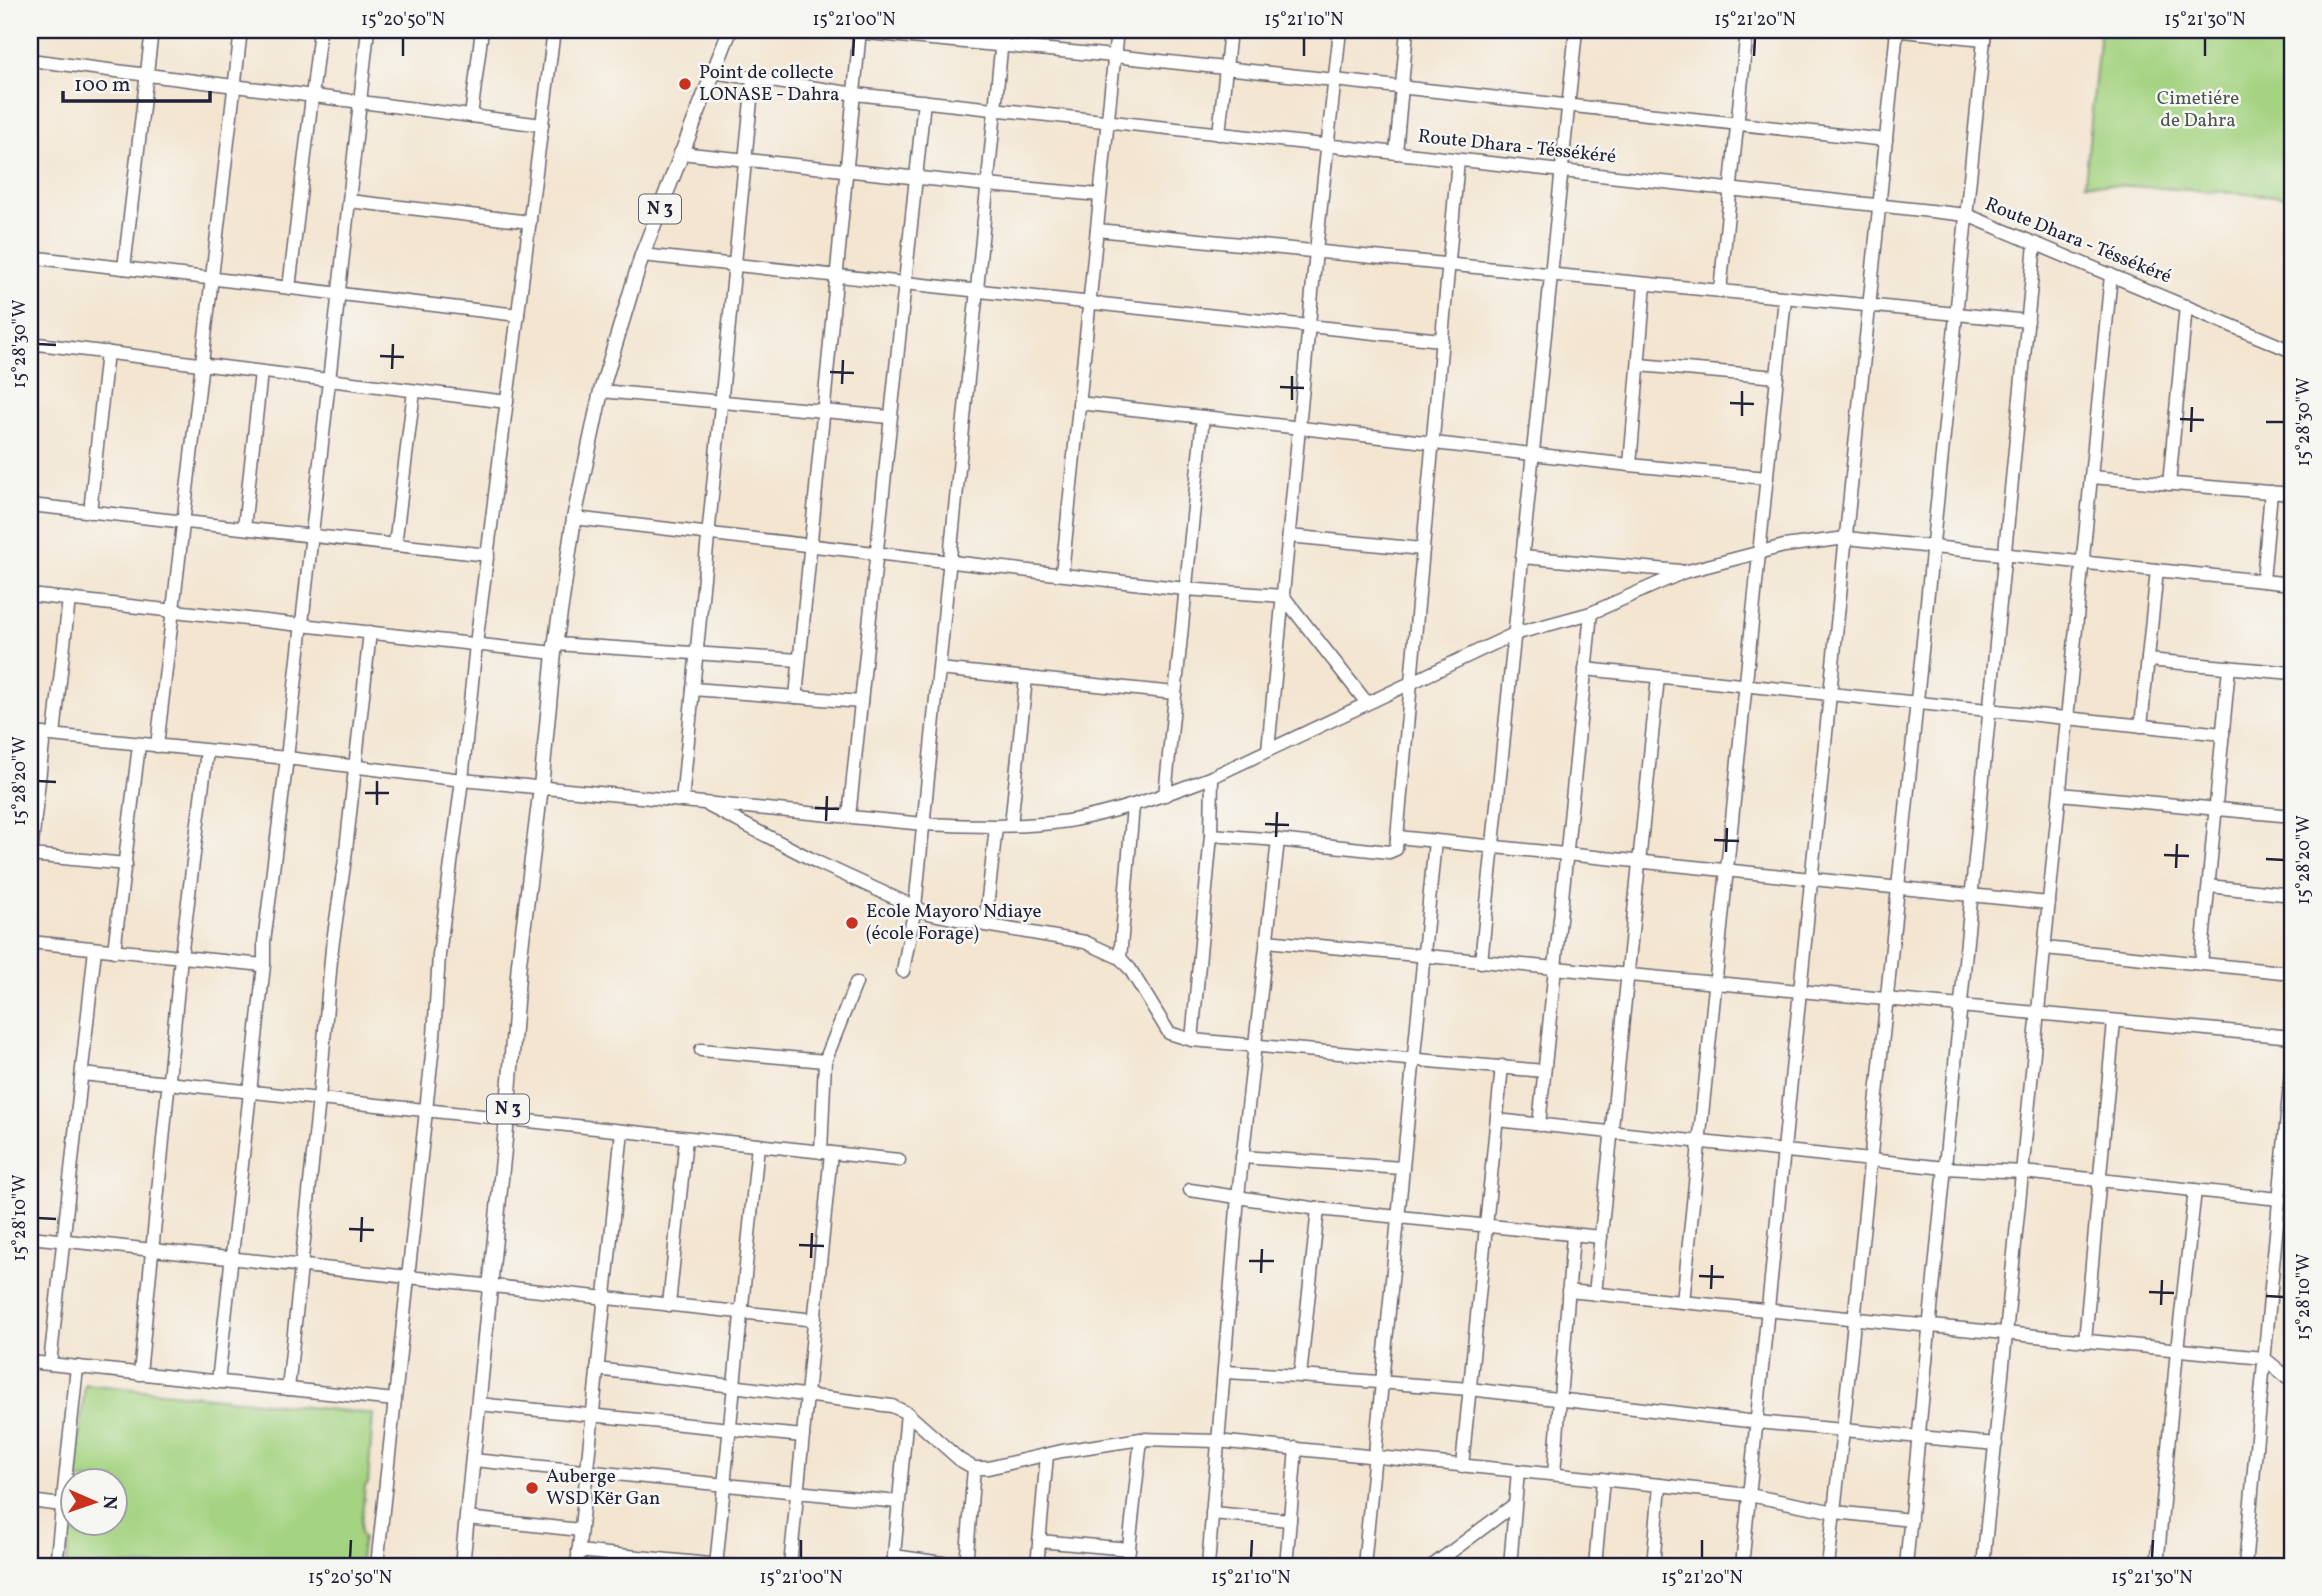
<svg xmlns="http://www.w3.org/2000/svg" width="2322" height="1596" font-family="Vollkorn,serif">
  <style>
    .green { fill: #a4d381; stroke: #637a5e; stroke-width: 2 }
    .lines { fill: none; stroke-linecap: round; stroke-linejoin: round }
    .minor-casing { stroke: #6b666f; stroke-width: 15 }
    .major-casing { stroke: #6b666f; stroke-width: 17 }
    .minor { stroke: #fff; stroke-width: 12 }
    .major { stroke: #fff; stroke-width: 14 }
    .ticks { fill: none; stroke: #22223b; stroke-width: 2.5 }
    .poi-dot { fill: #c8321e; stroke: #f6f6f2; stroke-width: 2.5 }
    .labels { text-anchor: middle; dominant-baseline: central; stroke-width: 5; stroke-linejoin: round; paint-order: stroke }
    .shield { fill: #f6f6f2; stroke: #626272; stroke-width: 2 }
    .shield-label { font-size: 18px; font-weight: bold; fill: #22223b }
    .poi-label { font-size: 19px; fill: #22223b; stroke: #f6f6f2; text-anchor: start }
    .park-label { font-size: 19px; fill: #495750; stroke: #f6f6f2 }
    .street-label { font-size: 19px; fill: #22223b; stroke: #f6f6f2 }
    .neatline { fill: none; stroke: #22223b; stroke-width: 2.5 }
    .ticks-label { font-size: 18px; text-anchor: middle; fill: #22223b }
  </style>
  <rect width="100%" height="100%" fill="#f6f6f2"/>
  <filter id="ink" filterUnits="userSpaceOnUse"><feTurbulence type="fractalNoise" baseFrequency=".0143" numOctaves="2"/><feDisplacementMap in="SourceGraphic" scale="14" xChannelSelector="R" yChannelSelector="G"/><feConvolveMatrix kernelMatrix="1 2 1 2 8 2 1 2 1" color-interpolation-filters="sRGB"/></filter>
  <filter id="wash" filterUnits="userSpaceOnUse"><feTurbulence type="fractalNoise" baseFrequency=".00686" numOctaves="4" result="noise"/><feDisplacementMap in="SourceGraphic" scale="28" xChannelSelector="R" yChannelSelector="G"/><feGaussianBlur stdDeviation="1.57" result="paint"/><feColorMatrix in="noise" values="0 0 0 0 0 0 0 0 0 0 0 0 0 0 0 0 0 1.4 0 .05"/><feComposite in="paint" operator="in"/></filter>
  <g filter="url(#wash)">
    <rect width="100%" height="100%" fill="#f3e5d0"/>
    <g class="green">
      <polygon points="2100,30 2292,30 2292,197 2085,183"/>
      <polygon points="85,1384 373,1414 368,1484 365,1486 360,1534 363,1537 359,1566 66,1566 73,1495 74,1522 116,1522 116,1480 75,1480"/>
    </g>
  </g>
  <g filter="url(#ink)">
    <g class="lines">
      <defs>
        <g id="minor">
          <polyline points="835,30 1114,56 1886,140"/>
          <polyline points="1892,30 1984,39"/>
          <polyline points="30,45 31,30"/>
          <polyline points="30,60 542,125"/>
          <polyline points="713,72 855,94 1967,215 2292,351"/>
          <polyline points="471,116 482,30"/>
          <polyline points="1219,134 1230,30"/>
          <polyline points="680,153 987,185 1100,195"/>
          <polyline points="1396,153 1407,30"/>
          <polyline points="349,201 530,222"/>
          <polyline points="1097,230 2028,321"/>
          <polyline points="642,255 1441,340"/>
          <polyline points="30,257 518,315"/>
          <polyline points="124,268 152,30"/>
          <polyline points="289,288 320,30"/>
          <polyline points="1720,291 1747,30"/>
          <polyline points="30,343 507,402"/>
          <polyline points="1639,365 1777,377"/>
          <polyline points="601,391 890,417"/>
          <polyline points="1079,403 1630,465 1767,478"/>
          <polyline points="1630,465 1645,284"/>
          <polyline points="2091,477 2292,494"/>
          <polyline points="2169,484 2186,306"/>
          <polyline points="30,505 488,555"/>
          <polyline points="90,512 107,352"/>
          <polyline points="574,518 1185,589 1283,596 1367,703"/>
          <polyline points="244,528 261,372"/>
          <polyline points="1289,536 1422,549"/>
          <polyline points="395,545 414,391"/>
          <polyline points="1522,557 1680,571"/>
          <polyline points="1062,574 1117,30"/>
          <polyline points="2263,581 2271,492"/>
          <polyline points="30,595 554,653"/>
          <polyline points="556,644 799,660"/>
          <polyline points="2148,660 2292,673"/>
          <polyline points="939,669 1175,693"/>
          <polyline points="1585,669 2223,734"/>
          <polyline points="693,689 861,702"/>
          <polyline points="796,697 860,30"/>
          <polyline points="2141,726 2157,570"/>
          <path d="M30,733L287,758L462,780L924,824C972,826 1021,828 1068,821C1118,812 1165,795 1212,777L1514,634L1591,613L1684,572L1784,546L1846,538L2292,584"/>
          <polyline points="54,735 69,599"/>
          <polyline points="157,746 241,30"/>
          <polyline points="1268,750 1316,251 1340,30"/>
          <polyline points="2060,794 2292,816"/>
          <polyline points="1165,795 1203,417"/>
          <polyline points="682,801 753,80"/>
          <polyline points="709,806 819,863 928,913 985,925 1085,942 1120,958 1130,969 1169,1033 1192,1040 1544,1071"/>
          <polyline points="849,817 924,101"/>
          <polyline points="1011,825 1026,678"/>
          <polyline points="1211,835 1278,840 1389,852 1396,849 1458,160"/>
          <polyline points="1397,837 2049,903"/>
          <polyline points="31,855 126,864"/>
          <polyline points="30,863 44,734"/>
          <polyline points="2209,886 2292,895"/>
          <polyline points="985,925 996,827"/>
          <polyline points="1266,941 2292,1037"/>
          <polyline points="30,942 264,965"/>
          <polyline points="2045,948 2292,973"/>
          <polyline points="114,951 139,745"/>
          <polyline points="1120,958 1133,806"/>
          <polyline points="1481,962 1576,30"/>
          <polyline points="2201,964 2229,667"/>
          <polyline points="903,971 915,907 1003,30"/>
          <polyline points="1192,1040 1211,835 1212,777"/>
          <polyline points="701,1050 825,1061"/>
          <polyline points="82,1074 899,1160"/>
          <polyline points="1497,1120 1945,1168 2023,1172 2279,1199"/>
          <polyline points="1539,1125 1591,613"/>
          <polyline points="821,1152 825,1061 856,983"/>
          <polyline points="1242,1157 1402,1168"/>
          <polyline points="1190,1190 1318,1209 1601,1237"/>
          <polyline points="30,1237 815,1320"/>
          <polyline points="1568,1291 2264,1358 2287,1377 2292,1378"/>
          <polyline points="1595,1294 1658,677"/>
          <polyline points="1683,1302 1785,298"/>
          <polyline points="669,1305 686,1138"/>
          <polyline points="2085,1341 2114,1021"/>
          <polyline points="30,1362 395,1400"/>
          <polyline points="50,1364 95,949"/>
          <polyline points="597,1369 892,1406 907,1413 960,1460 974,1468 988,1468 1062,1451 1141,1439 1217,1441 1660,1485 1749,1495 1835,1512 1911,1520"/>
          <polyline points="1225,1372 1300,1376 1469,1389 1757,1422 1996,1444"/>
          <polyline points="140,1374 181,957 207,751"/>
          <polyline points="1300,1376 1318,1209"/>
          <polyline points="218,1382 264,965 264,942 287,758 368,30"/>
          <polyline points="288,1389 319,1099 332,948 345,859 370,632"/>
          <polyline points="478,1404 803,1436"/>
          <polyline points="473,1460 898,1502"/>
          <polyline points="1462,1466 1502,1066"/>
          <polyline points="1554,1474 1573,1235"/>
          <polyline points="30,1501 62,1505"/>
          <polyline points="1212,1513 1290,1520"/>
          <polyline points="467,1518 580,1530"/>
          <polyline points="1039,1541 1129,1549"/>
          <polyline points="578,1551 729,1566"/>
          <polyline points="894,1556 963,1566"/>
          <polyline points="56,1566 77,1367"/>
          <polyline points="377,1566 434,1036 439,955 462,780 476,644 554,30"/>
          <polyline points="577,1566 622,1131"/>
          <polyline points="716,1566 758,1145"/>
          <polyline points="790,1566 831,1153"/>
          <polyline points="893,1566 907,1413"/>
          <polyline points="966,1566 974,1468"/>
          <polyline points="1037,1566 1047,1455"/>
          <polyline points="1127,1566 1141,1439"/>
          <polyline points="1208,1566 1238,1196 1278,840"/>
          <polyline points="1286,1566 1296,1448"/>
          <polyline points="1364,1566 1435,841"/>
          <polyline points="1432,1566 1515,1504"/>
          <polyline points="1510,1566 1518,1471"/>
          <polyline points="1595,1566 1603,1479"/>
          <polyline points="1653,1566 1660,1485"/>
          <polyline points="1742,1566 1897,30"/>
          <polyline points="1828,1566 1843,1430 1985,30"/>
          <polyline points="1906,1566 2035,244"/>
          <polyline points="1983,1566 2111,275"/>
          <polyline points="2157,1566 2177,1350 2195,1190"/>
          <polyline points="2245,1566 2292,1062"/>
        </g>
        <polyline id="major" points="462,1566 507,1119 519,963 541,787 554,653 574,518 601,391 642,255 730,30"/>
      </defs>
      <use href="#minor" class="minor-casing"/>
      <use href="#major" class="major-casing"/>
      <use href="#minor" class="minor"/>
      <use href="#major" class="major"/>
    </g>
  </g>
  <path class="ticks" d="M403,56V38M853,56L854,38M1304,56V38M1754,56L1755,38M2205,56V38M38,344L56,345M380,356L404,357M392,369L393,344M830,372L854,373M842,384L843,360M1280,387L1304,388M1292,400V376M1730,403L1754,404M1742,416V391M2180,419L2204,420M2266,422H2284M2191,432L2192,407M38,781L56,782M365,793H389M377,805V781M815,808L839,809M826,821L827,796M1265,824L1289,825M1276,837L1277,812M1714,840L1739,841M1726,852L1727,828M2164,855L2189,856M2266,859L2284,860M2176,868L2177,844M38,1218L56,1219M349,1229L374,1230M361,1242L362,1217M799,1245L824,1246M811,1258L812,1233M1249,1261H1274M1261,1273L1262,1249M1699,1276L1724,1277M1711,1289L1712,1265M2149,1292L2174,1293M2266,1296L2284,1297M2161,1305L2162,1280M350,1558L351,1540M801,1558V1540M1251,1558L1252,1540M1702,1558V1540M2152,1558L2153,1540"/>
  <g class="poi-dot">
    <circle cx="685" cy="84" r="7"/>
    <circle cx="852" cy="923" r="7"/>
    <circle cx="532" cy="1488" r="7"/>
  </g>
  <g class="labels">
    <g class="shield">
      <rect x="639" y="194.5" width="42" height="29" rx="5"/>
      <rect x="487" y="1094.5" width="42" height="29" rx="5"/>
    </g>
    <g class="shield-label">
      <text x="660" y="209">N 3</text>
      <text x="508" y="1109">N 3</text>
    </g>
    <g class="poi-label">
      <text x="699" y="73">Point de collecte<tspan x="699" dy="22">LONASE - Dahra</tspan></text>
      <text x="866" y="912">Ecole Mayoro Ndiaye<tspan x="866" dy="22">(école Forage)</tspan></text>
      <text x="546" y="1477">Auberge<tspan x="546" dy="22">WSD Kër Gan</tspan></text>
    </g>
    <g class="park-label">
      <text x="2198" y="99">Cimetiére<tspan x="2198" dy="22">de Dahra</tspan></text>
    </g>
    <g class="street-label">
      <text transform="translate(1517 147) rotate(6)">Route Dhara - Téssékéré</text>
      <text transform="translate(2078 241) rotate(22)">Route Dhara - Téssékéré</text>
    </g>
  </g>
  <rect width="2322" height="1596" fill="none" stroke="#f6f6f2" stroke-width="77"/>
  <g transform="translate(94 1502) rotate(92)"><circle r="33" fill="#f6f6f2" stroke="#a1a1a9" stroke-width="2"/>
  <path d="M0-5L12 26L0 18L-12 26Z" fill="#c8321e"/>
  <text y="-10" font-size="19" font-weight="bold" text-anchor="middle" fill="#22223b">N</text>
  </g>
  <path d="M63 91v10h147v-10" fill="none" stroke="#22223b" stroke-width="3.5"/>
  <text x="74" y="91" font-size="21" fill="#22223b" stroke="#f6f6f2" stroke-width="5" paint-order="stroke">100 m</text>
  <rect x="38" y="38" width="2246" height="1520" class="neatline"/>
  <g class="ticks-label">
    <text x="403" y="25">15°20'50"N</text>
    <text x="854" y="25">15°21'00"N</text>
    <text x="1304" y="25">15°21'10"N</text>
    <text x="1755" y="25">15°21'20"N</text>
    <text x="2205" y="25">15°21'30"N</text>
    <text transform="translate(19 344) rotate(-90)" y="6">15°28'30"W</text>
    <text transform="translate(2303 422) rotate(-90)" y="6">15°28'30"W</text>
    <text transform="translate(19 781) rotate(-90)" y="6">15°28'20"W</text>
    <text transform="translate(2303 860) rotate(-90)" y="6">15°28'20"W</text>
    <text transform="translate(19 1218) rotate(-90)" y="6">15°28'10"W</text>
    <text transform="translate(2303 1297) rotate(-90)" y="6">15°28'10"W</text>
    <text x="350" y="1583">15°20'50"N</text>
    <text x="801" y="1583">15°21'00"N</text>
    <text x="1251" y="1583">15°21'10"N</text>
    <text x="1702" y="1583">15°21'20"N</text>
    <text x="2152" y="1583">15°21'30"N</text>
  </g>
</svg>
